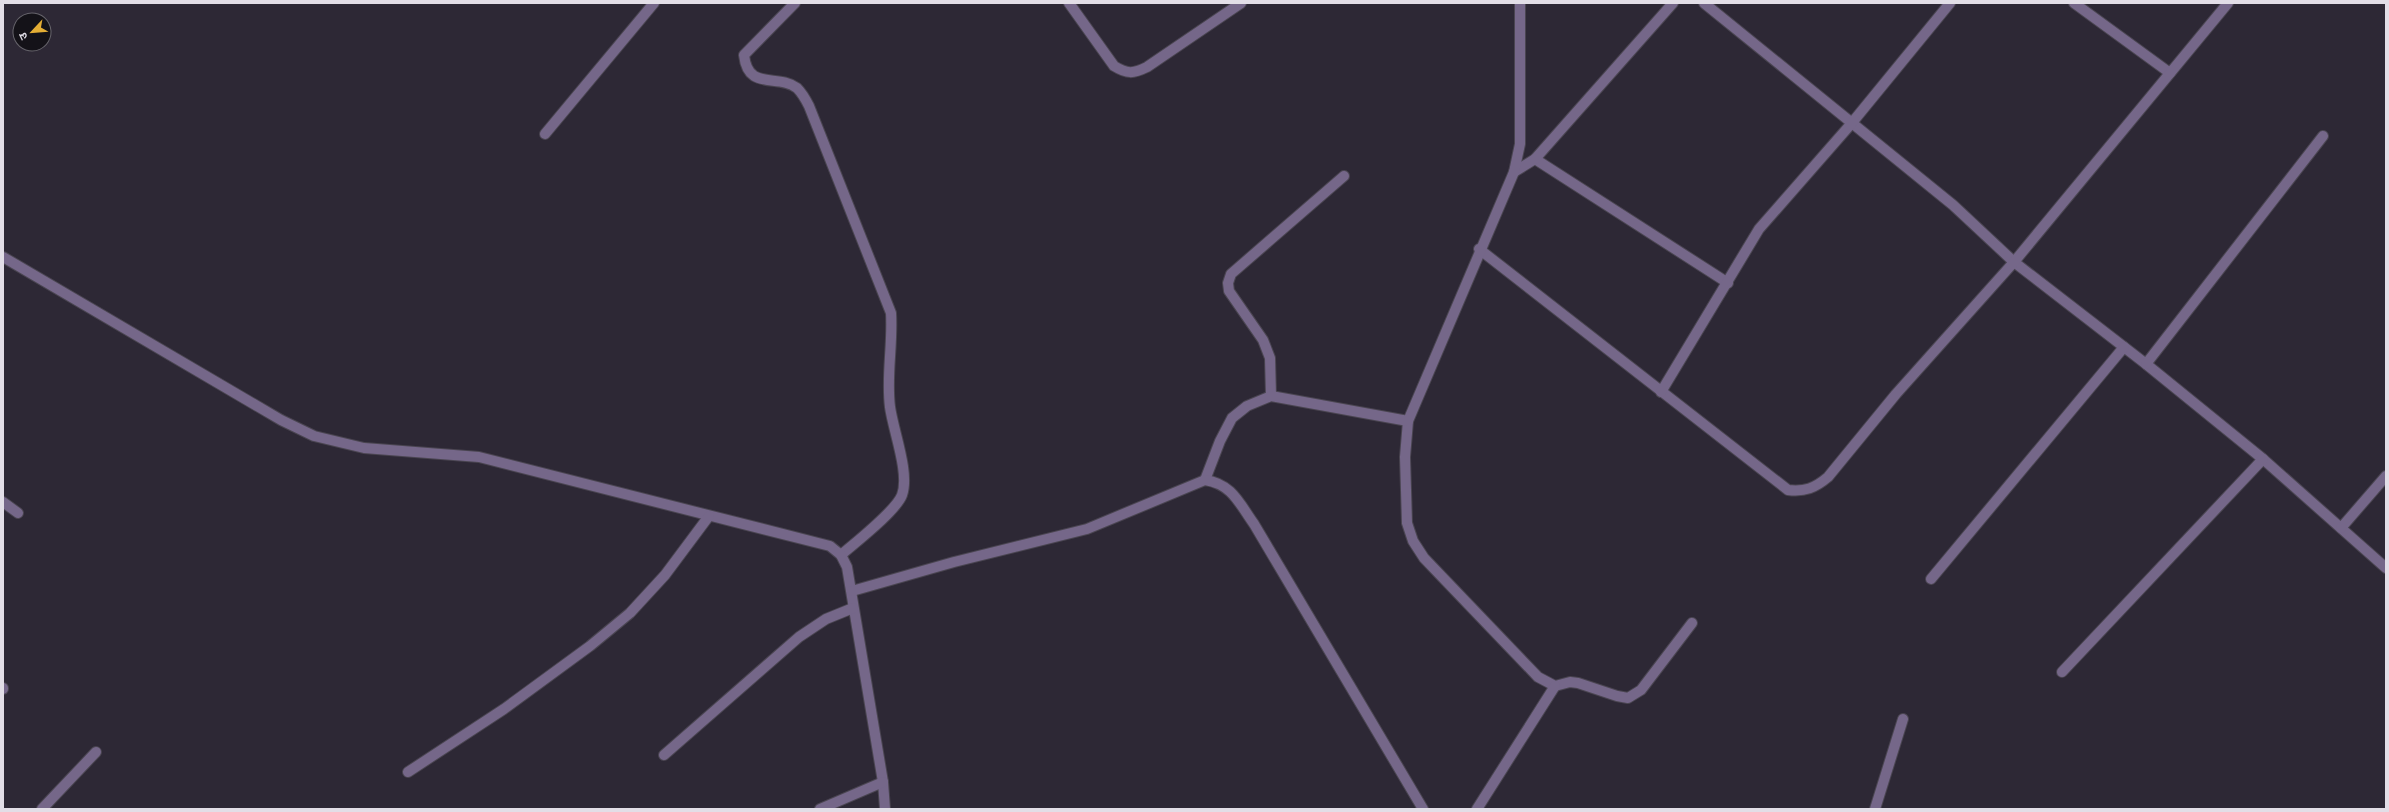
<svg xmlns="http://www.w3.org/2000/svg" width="2389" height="812" font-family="'Titillium Web','Noto Sans Devanagari',sans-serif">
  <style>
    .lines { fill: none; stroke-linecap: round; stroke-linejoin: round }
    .minor-casing { stroke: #4a4551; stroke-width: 12 }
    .minor { stroke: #756789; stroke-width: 10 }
  </style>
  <rect width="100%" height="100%" fill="#2d2835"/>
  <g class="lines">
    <defs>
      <g id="minor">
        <path d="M795,3L744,55C748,92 778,73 797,88C802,93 806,100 809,106L891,313C893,345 886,376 890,407C893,430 910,473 902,495C896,511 856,542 841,555"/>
        <path d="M1069,3L1114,66C1127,74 1133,74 1147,67L1241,3"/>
        <polyline points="1704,3 1953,205 2014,262 2146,364 2263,459 2386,568"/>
        <polyline points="2074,3 2170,73"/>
        <polyline points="545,134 654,3"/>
        <polyline points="1535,159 1728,283"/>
        <polyline points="1514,172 1535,159 1673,3"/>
        <path d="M1479,249L1788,490C1805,492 1815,488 1828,477L1896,394L2014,262L2228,3"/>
        <polyline points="3,257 281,420 314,436 364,448 479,457 830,546 841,555 847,567 883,782 885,809"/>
        <polyline points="2146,364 2323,136"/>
        <polyline points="1661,392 1759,229 1851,124 1950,3"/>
        <polyline points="1271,396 1270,358 1263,340 1229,291 1228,283 1231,274 1344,176"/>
        <polyline points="1408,421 1405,457 1407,523 1413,541 1424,558 1538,677 1555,686 1570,682 1578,683 1617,696 1628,698 1641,690 1692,623"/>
        <polyline points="1205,480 1220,441 1232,418 1247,406 1271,396 1408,421 1514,172 1520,144 1520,3"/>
        <polyline points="3,502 18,513"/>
        <polyline points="2341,528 2386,476"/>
        <polyline points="1931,579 2124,347"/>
        <path d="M852,591L954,562L1087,529L1205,480C1232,484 1239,503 1254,524L1423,809"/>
        <polyline points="2062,672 2263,459"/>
        <polyline points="3,689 3,688"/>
        <polyline points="664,755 799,637 826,619 853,608"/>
        <polyline points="408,772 504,709 590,646 630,613 665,575 709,516"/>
        <polyline points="42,809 96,752"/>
        <polyline points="820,809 883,782"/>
        <polyline points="1477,809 1555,686"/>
        <polyline points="1875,809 1903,719"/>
      </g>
    </defs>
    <use href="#minor" class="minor-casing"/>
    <use href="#minor" class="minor"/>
  </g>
  <rect width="2389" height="812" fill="none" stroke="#e2dee7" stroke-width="8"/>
  <g transform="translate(32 32) rotate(244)"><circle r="19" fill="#141218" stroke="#66646b"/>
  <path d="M0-3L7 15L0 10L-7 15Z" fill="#e4ae35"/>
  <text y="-6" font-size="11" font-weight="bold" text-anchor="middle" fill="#e2dee7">उ</text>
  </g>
</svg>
